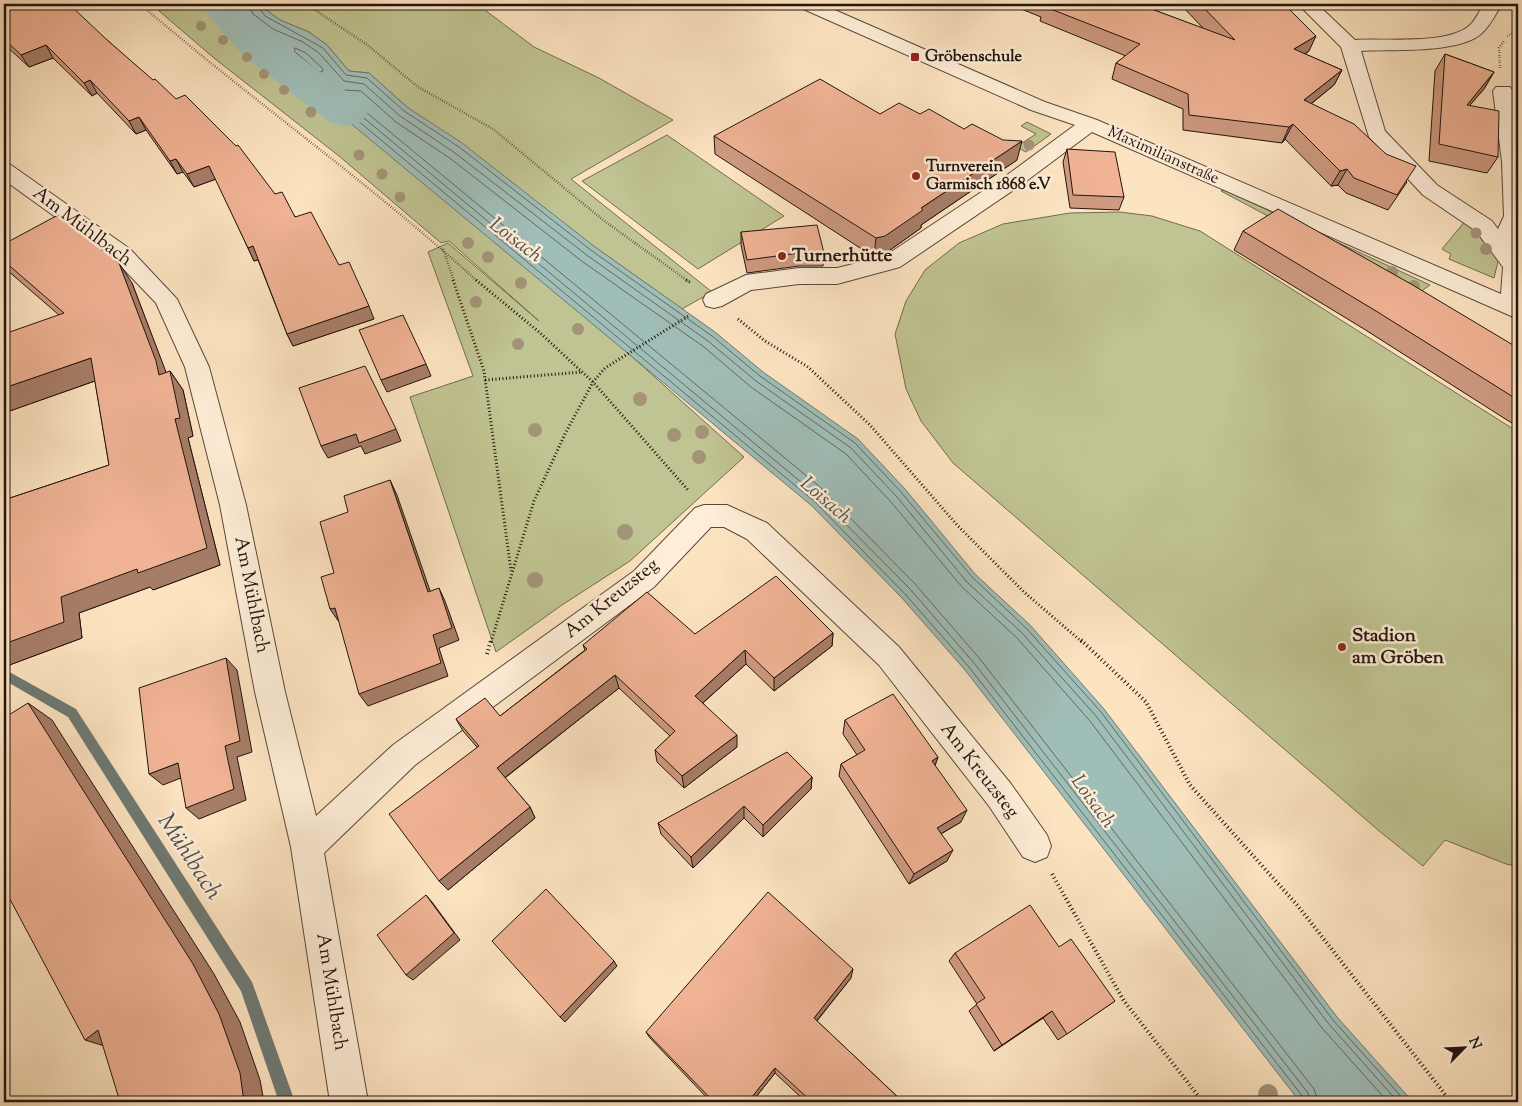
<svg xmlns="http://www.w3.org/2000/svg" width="1522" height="1106" font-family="'Sorts Mill Goudy',serif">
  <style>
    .green { fill: #c0c492; stroke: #716c50 }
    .water { fill: #a0beb8; stroke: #6e7a74 }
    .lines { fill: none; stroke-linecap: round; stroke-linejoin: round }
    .shore { stroke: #616963; stroke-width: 1 }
    .stream { fill: #6e7a74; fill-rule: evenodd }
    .river { fill: #a0beb8; fill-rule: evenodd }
    .minor-casing { stroke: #59483b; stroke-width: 2 }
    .path-far2 { stroke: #22140e; stroke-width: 2.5; stroke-dasharray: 0.5 2; stroke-linecap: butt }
    .path-far1 { stroke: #22140e; stroke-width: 3; stroke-dasharray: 1 2.5; stroke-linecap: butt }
    .path { stroke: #22140e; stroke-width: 4; stroke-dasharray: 1 3; stroke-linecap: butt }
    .minor { fill: #feedd7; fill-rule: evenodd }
    .tree { fill: #a39478 }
    .wall { fill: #ce9a80; stroke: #22140e }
    .shaded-wall { fill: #a87d68; stroke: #22140e }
    .building { fill: #f0b395; stroke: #22140e }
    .poi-dot { fill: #8f2418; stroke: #feedd7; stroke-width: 2 }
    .labels { text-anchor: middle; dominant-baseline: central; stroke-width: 5; stroke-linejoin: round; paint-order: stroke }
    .far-poi-label { font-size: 16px; font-weight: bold; fill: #22140e; stroke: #feedd7; text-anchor: start }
    .far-street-label { font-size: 16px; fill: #22140e; stroke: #feedd7 }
    .street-label { font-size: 19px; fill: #22140e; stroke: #feedd7 }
    .poi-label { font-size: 19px; font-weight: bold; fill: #22140e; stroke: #feedd7; text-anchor: start }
    .water-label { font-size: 20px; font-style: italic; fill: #4e504a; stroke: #feedd7 }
    .near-water-label { font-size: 24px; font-style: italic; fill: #4e504a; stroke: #feedd7 }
  </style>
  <rect width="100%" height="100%" fill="#fde4c1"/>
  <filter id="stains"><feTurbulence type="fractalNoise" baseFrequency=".004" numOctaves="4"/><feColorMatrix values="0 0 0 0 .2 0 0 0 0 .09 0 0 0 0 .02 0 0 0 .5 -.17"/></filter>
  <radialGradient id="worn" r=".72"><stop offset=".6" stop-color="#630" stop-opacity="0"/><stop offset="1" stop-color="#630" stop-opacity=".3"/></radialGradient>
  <g class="green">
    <polygon points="151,4 208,4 619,345 744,457 630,561 562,605 496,652 410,397 473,376 428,252 448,243 539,321 449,241 441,243 339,156 214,58"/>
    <polygon points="258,4 381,4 384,9 401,4 477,4 534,47 599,78 673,120 571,179 712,292 682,309 595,247 407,107 369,73 349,71 327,45 309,32 280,20"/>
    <polygon points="1027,122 1051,134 1026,152 1016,147 1036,134 1021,126"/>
    <polygon points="667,135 784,216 698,269 582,181"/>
    <polygon points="1224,190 1430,285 1416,295 1221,191"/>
    <polygon points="1120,212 1152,216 1200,231 1518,432 1518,866 1506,864 1445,840 1423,866 1378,830 953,463 921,421 906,389 895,334 906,301 925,270 959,243 1003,224 1070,213"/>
    <polygon points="1466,220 1500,253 1494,278 1449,259 1451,254 1442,249"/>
  </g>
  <polygon class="water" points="210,4 258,4 280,20 309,32 327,45 349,71 369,73 407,107 462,143 595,247 715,332 763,372 858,439 905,489 975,574 1030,625 1104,709 1337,1017 1413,1102 1300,1102 965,670 901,597 812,506 331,107"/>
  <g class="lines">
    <g class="shore">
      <polyline points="218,4 815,502 905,594 969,667 1303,1097 1304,1102"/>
      <polyline points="227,4 820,498 910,589 974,663 1308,1093 1310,1102"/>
      <polyline points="249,4 253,14 273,29 303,42 319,53 344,81 364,84 400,116 455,153 588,256 708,341 756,381 851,448 897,497 967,582 1022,633 1096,716 1328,1023 1398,1102"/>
      <polyline points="256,4 265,16 323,48 346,75 367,78 404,111 459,147 592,251 712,336 760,376 855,443 901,492 972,577 1027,629 1101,712 1333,1020 1406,1102"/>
      <polygon points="295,48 306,53 323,69 322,72 319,72 295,52"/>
      <polyline points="1318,1102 1314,1089 980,659 915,584 820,487 344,94 344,90 361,91 396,122 451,159 583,262 704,347 751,387 846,454 891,502 962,587 1017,638 1090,721 1322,1028 1388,1102"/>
    </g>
    <polygon class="stream" points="4,669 76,709 252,982 295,1102 279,1102 241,991 68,717 4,680"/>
    <polygon class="river" points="199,4 243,4 273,37 361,102 368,112 361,122 345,126 329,122 243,55"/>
    <defs>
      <g id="minor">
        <path d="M798,4H821L1045,102L1097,120L1501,294L1503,267L1476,231L1423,195L1369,137L1341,47L1298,4H1317L1355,40C1384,38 1446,45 1469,26C1476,20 1479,11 1484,4H1502C1496,13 1491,25 1482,33C1460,54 1391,49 1361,51L1385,131L1437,185L1492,221L1498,229L1504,216L1502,162L1493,91L1496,87H1510L1513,91L1518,133V319L1092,132L1021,185L900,267L837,284H799L751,290L722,306L714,308L706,306L703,300L706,294L746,275L799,268H837L885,256L1007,175L1075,125L1031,110L801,8Z"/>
        <polygon points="4,164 11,165 130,249 177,299 209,367 246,505 285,692 316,816 393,745 634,571 695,508 704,505 727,505 767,523 899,647 1011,784 1047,835 1051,846 1047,857 1035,862 1023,857 989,806 879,665 747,539 724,527 711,527 654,587 415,765 324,853 368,1102 330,1102 291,847 255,692 220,505 185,367 156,303 114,259 4,180"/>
      </g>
    </defs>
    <use href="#minor" class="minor-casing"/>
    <g class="path-far2">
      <path d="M140,4C250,99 370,183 477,281"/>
      <polyline points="306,4 366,44 418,87 493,129 603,220 688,281"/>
      <polyline points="1507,36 1518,31"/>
      <polyline points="1500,68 1499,48 1504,41"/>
      <polyline points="443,249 454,281"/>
    </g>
    <g class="path-far1">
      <polyline points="453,280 484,371 511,571"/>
      <polyline points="476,280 539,332 593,382 688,490"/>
      <polyline points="686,280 691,283"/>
      <polyline points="738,319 765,341 808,367 870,425 957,525 1024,592 1082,642"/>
      <polyline points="485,380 582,372"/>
      <polyline points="491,642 534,501 565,434 593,382 605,368 690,315"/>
    </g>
    <g class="path">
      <polyline points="1081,640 1146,702 1190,785 1298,906 1451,1102"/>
      <polyline points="487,654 491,640"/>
      <polyline points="1052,874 1124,1001 1203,1102"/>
    </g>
    <use href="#minor" class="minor"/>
  </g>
  <g class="tree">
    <circle cx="201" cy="26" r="5"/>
    <circle cx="223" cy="40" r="5"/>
    <circle cx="247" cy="57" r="5"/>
    <circle cx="264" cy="74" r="5"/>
    <circle cx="284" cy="90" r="5"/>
    <circle cx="311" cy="112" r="5.5"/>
    <circle cx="1029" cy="145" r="5.5"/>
    <circle cx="359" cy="155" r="5.5"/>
    <circle cx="382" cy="174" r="5.5"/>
    <circle cx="400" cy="197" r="5.5"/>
    <circle cx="1476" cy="233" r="5.5"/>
    <circle cx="468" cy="243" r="6"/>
    <circle cx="1486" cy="249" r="6"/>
    <circle cx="488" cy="257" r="6"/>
    <circle cx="1392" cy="272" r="6"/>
    <circle cx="521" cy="283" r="6"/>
    <circle cx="1414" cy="286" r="6"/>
    <circle cx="476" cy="302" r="6"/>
    <circle cx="578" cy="329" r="6"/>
    <circle cx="518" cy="344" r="6"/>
    <circle cx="640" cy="399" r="7"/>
    <circle cx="535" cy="430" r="7"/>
    <circle cx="702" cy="432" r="7"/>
    <circle cx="674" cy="435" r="7"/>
    <circle cx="699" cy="457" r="7"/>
    <circle cx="625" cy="532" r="8"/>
    <circle cx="535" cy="580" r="8"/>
    <circle cx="1268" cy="1094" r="10"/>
  </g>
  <g class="wall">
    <polygon points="4,4 106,39 275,194 339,265 374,319 293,346 287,334 258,260 254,261 216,179 194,187 183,172 177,174 146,130 136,134 97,93 92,96 53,58 29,67 4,44"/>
    <polygon points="1009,4 1138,4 1204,29 1180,4 1284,4 1309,51 1305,54 1342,70 1334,85 1311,104 1407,182 1388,210 1346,193 1338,185 1331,186 1285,139 1282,143 1183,130 1183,109 1112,79 1116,63 1126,56 1040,21 1041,17"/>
    <polygon points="1445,54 1494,72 1484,89 1470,105 1498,157 1487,173 1429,161 1435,71"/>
    <polygon points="880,114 920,114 1017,160 921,225 921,228 883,255 874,257 715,154 714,136"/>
    <polygon points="1067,149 1124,197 1119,210 1070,208 1063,162"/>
    <polygon points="1243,231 1518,348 1518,427 1364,329 1234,250"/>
    <polygon points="741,232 824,253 823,266 799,266 747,273 741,245"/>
    <polygon points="4,244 132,283 166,373 170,371 183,390 193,436 188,438 220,565 153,590 150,587 79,613 82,638 4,667 4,500 109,465 95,381 4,413 59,315 7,270 4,267"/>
    <polygon points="833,633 832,646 774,691 746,664 703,703 737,747 684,788 657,762 655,750 670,736 619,688 505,778 530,807 535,818 448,890 439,881 477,747 463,731 456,719 500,716 585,650 583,645 695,634"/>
    <polygon points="845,720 938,757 935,766 961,822 941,834 947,861 909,884 839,776 841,764 857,755 843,734"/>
    <polygon points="812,777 811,789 763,837 744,818 693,868 661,834 658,823"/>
    <polygon points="1059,947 1115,1001 1058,1040 1043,1018 994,1051 969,1011 977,1004 949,961 955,953"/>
    <polygon points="851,978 817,1021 903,1102 806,1102 775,1073 752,1102 711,1102 650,1038 646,1032"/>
  </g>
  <g class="shaded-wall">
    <polygon points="1316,36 1309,51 1288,64 1294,49"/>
    <polygon points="46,45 53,58 29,67 21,55"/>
    <polygon points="1342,70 1334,85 1297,115 1304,100"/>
    <polygon points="1494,72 1484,89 1456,121 1467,105"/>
    <polygon points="90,80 97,93 92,96 84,83"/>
    <polygon points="139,117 146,130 136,134 129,121"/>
    <polygon points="1293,124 1285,139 1282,143 1289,127"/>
    <polygon points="1022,141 1017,160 921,225 921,228 883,255 874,257 876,238"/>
    <polygon points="176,159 183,172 177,174 170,161"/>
    <polygon points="209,166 216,179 194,187 187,174"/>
    <polygon points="1347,169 1338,185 1331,186 1340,171"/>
    <polygon points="253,246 260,259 254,261 248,248"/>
    <polygon points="119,263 132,283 169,380 159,375"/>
    <polygon points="369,306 374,319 293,346 287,334"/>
    <polygon points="91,358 106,377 4,413 4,388"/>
    <polygon points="426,364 431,376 387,392 381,380"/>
    <polygon points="170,371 183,390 193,436 188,438 220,565 153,590 150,587 79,613 82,638 4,667 4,644 61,597 175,419"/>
    <polygon points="396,429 401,441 365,454 361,446 328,458 321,446 356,434"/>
    <polygon points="390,480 397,495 435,605 428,592"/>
    <polygon points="439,588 445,601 459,640 439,648 448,676 368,706 359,694 433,635"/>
    <polygon points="335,608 339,622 330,609"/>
    <polygon points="833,633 832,646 774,691 774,678"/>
    <polygon points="745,650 746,664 697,708 695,696"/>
    <polygon points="226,658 237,670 252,752 237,757 246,800 199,819 186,808 225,746"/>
    <polygon points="615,675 619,688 503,779 497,768"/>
    <polygon points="28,703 52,720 214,974 240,1022 260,1080 264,1102 244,1102"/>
    <polygon points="737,735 737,747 684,788 682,776"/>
    <polygon points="938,757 933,770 932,761"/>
    <polygon points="178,763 191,774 163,785 149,774"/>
    <polygon points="812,777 811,789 763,837 763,825"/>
    <polygon points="744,806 744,818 693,868 691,857"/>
    <polygon points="530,807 535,818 448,890 439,881"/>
    <polygon points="967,810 961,822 932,839 937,828"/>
    <polygon points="953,850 947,861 909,884 914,874"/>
    <polygon points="426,895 432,902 460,940 413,980 406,975"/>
    <polygon points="614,961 617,966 565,1022 560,1017"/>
    <polygon points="853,969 851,978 813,1025 814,1018"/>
    <polygon points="1052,1011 1043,1018 994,1051 1002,1045"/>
    <polygon points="98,1030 111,1048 85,1040"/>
    <polygon points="775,1068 775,1073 752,1102 748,1102"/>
  </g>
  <g class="building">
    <polygon points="4,4 69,4 106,39 153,80 155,79 176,99 185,95 236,146 238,145 275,194 282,192 295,217 311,212 339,265 349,262 369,306 287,334 253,246 248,248 209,166 187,174 176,159 170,161 139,117 129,121 90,80 84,83 46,45 21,55 4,39"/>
    <polygon points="1046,4 1138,4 1235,40 1200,4 1284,4 1316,36 1294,49 1342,70 1304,100 1354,124 1386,154 1416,166 1397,195 1354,178 1347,169 1340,171 1293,124 1289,127 1189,115 1188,94 1116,63 1140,44 1043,6"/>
    <polygon points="1445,54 1494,72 1467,105 1499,111 1498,157 1439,144"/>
    <polygon points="820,79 880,114 899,103 920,114 929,109 964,129 972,124 1003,140 1022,141 921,208 923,210 885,236 876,238 714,136"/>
    <polygon points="1067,149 1115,152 1124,197 1073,195"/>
    <polygon points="1278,209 1411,284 1518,348 1518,400 1376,311 1243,231"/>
    <polygon points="58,215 119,263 156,361 159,375 170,371 180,418 175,419 207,548 138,573 137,569 61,597 64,622 4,644 4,500 109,465 91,358 4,388 4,334 64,313 4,261 4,244"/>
    <polygon points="817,225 824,253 799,253 747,260 741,232"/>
    <polygon points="403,315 426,364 381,380 359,330"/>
    <polygon points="365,366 396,429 359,443 356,434 321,446 299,388"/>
    <polygon points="390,480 428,592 439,588 452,628 433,635 441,663 359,694 335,608 330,609 321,577 334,573 320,522 348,512 344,496"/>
    <polygon points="776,576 833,633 774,678 745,650 695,696 737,735 682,776 655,750 675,731 615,675 497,768 530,807 439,881 389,814 479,746 456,719 485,698 500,716 587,649 583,645 647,592 695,634"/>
    <polygon points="226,658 240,741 225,746 234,789 186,808 178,763 149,774 139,688"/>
    <polygon points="893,694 938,757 932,761 967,810 937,828 953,850 914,874 841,764 865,750 845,720"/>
    <polygon points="28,703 193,964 219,1014 240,1073 244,1102 120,1102 98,1030 85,1040 4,888 4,718"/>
    <polygon points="787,752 812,777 763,825 744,806 691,857 658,823"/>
    <polygon points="546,889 614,961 560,1017 492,941"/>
    <polygon points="768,892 853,969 814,1018 903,1102 812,1102 775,1068 748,1102 714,1102 646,1032"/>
    <polygon points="426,895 454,933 406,975 377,935"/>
    <polygon points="1030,905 1059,947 1071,939 1115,1001 1067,1034 1052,1011 1002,1045 976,1004 985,998 955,953"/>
  </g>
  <g class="poi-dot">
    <rect x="910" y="52" width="10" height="10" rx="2.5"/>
    <circle cx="916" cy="176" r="5"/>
    <circle cx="782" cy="256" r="5"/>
    <circle cx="1342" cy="647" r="5"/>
  </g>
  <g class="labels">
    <g class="far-poi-label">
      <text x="925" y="57">Gröbenschule</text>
      <text x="926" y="167">Turnverein<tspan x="926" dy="18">Garmisch 1868 e.V</tspan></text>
    </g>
    <g class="far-street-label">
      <text transform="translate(1163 156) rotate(24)">Maximilianstraße</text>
    </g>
    <g class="street-label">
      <text transform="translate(82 227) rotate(37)">Am Mühlbach</text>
      <text transform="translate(251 595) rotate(79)">Am Mühlbach</text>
      <text transform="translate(612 599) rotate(-39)">Am Kreuzsteg</text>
      <text transform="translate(979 771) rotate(52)">Am Kreuzsteg</text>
      <text transform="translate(331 992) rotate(81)">Am Mühlbach</text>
    </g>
    <g class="poi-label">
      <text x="792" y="256">Turnerhütte</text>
      <text x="1352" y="636">Stadion<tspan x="1352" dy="22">am Gröben</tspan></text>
    </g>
    <g class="water-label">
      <text transform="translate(515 241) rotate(37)">Loisach</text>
      <text transform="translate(825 501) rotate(41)">Loisach</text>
      <text transform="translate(1092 802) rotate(54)">Loisach</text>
    </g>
    <g class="near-water-label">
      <text transform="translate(189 857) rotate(57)">Mühlbach</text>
    </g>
  </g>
  <rect width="1522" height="1106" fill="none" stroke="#fde4c1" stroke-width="20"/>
  <rect x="5" y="5" width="1512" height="1096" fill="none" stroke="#22140e" stroke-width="2.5"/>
  <rect x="10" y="10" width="1502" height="1086" fill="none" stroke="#22140e"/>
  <g transform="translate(1464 1048) rotate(66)" stroke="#feedd7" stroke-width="4" paint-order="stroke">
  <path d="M0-4L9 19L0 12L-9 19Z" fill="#22140e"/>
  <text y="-8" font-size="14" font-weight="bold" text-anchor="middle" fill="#22140e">N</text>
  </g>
  <rect width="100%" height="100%" filter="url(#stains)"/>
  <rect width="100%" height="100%" fill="url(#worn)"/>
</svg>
